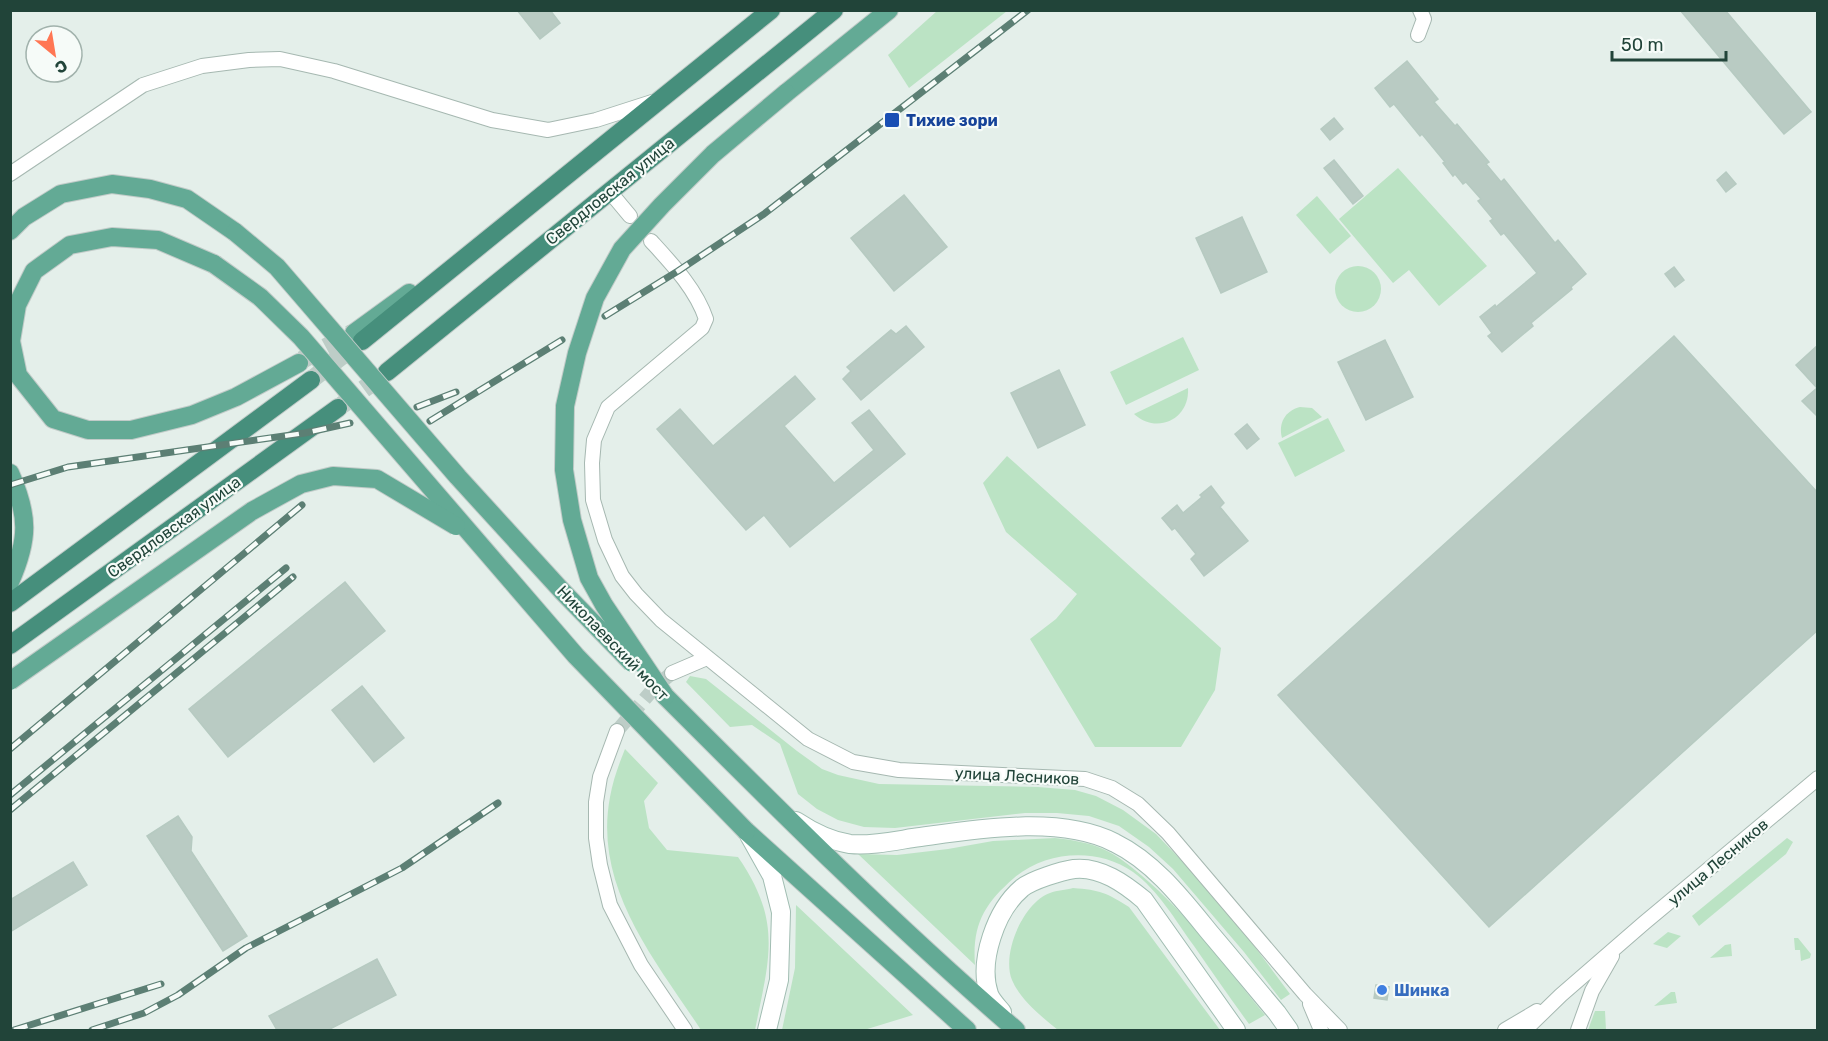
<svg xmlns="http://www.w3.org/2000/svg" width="1828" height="1041" font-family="Rubik,sans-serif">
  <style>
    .green { fill: #bbe3c4 }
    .building { fill: #b9cbc3; stroke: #b6cac1; stroke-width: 1.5 }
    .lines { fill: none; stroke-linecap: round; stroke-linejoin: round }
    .minor-tunnel { stroke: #bdcdc7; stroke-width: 14; stroke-dasharray: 14 7; stroke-linecap: butt }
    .primary-tunnel { stroke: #bdcdc7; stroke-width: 18; stroke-dasharray: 18 9; stroke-linecap: butt }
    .trunk-tunnel { stroke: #bdcdc7; stroke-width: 18; stroke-dasharray: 18 9; stroke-linecap: butt }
    .minor-casing { stroke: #a6b8b1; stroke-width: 16 }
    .secondary-casing { stroke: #a1bdb2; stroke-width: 20 }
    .primary-casing { stroke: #c1cbc8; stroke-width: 20 }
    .trunk-casing { stroke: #c1cbc8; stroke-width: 20 }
    .minor { stroke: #fff; stroke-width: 14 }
    .secondary { stroke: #fff; stroke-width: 18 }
    .primary { stroke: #63aa95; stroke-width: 18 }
    .trunk { stroke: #468f7c; stroke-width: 18 }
    .rail-casing { stroke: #5c7f74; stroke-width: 7 }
    .rail { stroke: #f6fbf8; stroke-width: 4.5; stroke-dasharray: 14; stroke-linecap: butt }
    .primary-bridge-casing { stroke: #c1cbc8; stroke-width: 20; stroke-linecap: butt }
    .primary-bridge { stroke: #63aa95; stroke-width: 18 }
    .transit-dot { fill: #1a4fb4; stroke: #f6fbf8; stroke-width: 2 }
    .shop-dot { fill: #3f7fe0; stroke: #f6fbf8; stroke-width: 2 }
    .labels { text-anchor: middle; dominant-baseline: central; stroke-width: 4.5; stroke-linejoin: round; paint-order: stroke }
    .transit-label { font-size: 16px; font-weight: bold; fill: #164399; stroke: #f6fbf8; text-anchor: start }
    .street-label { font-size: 16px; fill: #214439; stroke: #f6fbf8 }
    .shop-label { font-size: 16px; font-weight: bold; fill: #366cbe; stroke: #f6fbf8; text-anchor: start }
  </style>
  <rect width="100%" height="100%" fill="#e4efea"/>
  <g class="green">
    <polygon points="937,11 1007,11 909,88 888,55"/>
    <polygon points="1398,168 1487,266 1439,306 1409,270 1393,283 1339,219"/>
    <polygon points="1317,196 1351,236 1330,254 1296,215"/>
    <circle cx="1358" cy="289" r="23"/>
    <polygon points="1183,337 1199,370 1126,405 1110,372"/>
    <path d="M1188,388C1190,419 1157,435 1134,414Z"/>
    <path d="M1300,407L1312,408L1322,417L1282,438C1278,423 1285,411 1300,407Z"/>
    <polygon points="1328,418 1345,451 1295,477 1278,443"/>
    <polygon points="1007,456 1221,648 1215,690 1181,747 1095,747 1030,639 1056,619 1077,594 1006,532 983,483"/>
    <polygon points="690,676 706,679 797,751 822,769 838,775 879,784 1038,787 1075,790 1096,796 1123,810 1156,834 1181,860 1243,931 1290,994 1281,1000 1244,952 1173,869 1149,847 1119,826 1089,816 1057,813 1025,813 895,828 864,827 838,820 817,809 798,794 780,744 752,725 730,727 686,682"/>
    <path d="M625,749L658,783L644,801L649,828L667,850L738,857C783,922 769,959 755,1030H701C655,960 593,887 610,797C613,780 619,764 625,749Z"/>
    <path d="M1055,838C1072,840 1087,842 1103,849C1117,855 1129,865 1141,875C1189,915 1225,967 1265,1015L1249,1024C1230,998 1212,972 1194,946C1176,921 1158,890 1133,872C1097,847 1046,851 1014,878C984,904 972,925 975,965L858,854L897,855L948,849L993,841Z"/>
    <polygon points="1787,838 1793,842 1786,854 1699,926 1692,916"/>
    <path d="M1073,888C1100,890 1107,893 1129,907L1220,1030H1058C1041,1016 1021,1001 1012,980C1001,953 1024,902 1050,893C1057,890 1066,890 1073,888Z"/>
    <polygon points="796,905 913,1015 864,1030 782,1030 795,968"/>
    <polygon points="1668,932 1681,936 1667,948 1653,944"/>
    <polygon points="1794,938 1798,938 1811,954 1810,958 1801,961 1800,950 1795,950"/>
    <polygon points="1731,944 1732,956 1710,958 1725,945"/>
    <polygon points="1671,992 1675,992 1677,1003 1654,1006"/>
    <polygon points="1595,1011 1605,1011 1606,1030 1588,1030"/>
  </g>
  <g class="building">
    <polygon points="517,10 550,10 560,23 540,39"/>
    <polygon points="1680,10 1725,10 1811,112 1784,134"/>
    <polygon points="1407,61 1438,99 1434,102 1455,126 1457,124 1489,162 1486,164 1501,182 1504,179 1555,243 1558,240 1586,274 1571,287 1572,289 1531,323 1533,326 1502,352 1488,336 1492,333 1480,317 1495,305 1496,307 1537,273 1504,233 1501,235 1490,221 1493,219 1478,201 1481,199 1466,182 1463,184 1455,174 1453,176 1443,163 1445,162 1422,134 1420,136 1394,104 1390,107 1375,88"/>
    <polygon points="1334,118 1343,129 1330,140 1321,129"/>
    <polygon points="1334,160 1363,196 1353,204 1324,168"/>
    <polygon points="1726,172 1736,184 1726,192 1717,180"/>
    <polygon points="904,195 947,247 894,291 851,238"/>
    <polygon points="1242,217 1267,272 1221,293 1196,238"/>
    <polygon points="1674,267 1684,280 1675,287 1665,274"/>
    <polygon points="906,326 924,347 861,400 843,379 851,371 847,367 891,330 896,334"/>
    <polygon points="1674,336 1818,493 1818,630 1489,927 1278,695"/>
    <polygon points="1385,340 1413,397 1366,420 1338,362"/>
    <polygon points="1818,345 1818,417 1802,401 1817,388 1796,365"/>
    <polygon points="1059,370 1085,425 1038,448 1011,393"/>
    <polygon points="795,376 815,399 784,426 834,483 874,450 852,423 869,410 905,454 790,547 764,515 746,530 657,429 680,409 713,446"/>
    <polygon points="1247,424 1259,439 1247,449 1235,434"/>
    <polygon points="1211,486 1224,503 1220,507 1248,541 1204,576 1191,559 1196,554 1175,528 1172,530 1162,518 1177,505 1183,513 1202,497 1200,495"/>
    <polygon points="345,582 385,631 228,757 189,709"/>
    <polygon points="362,686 404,738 374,762 332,710"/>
    <polygon points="178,816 192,837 191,851 247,936 223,951 147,836"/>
    <polygon points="73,862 87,885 10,932 10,900"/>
    <polygon points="377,959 396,995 328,1030 277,1030 269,1016"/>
    <polygon points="1376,985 1389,987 1387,1000 1374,998"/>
  </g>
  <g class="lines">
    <polyline class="minor-tunnel" points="617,731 656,686 672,673"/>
    <polyline class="primary-tunnel" points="302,360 352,333"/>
    <g class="trunk-tunnel">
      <polyline points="311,380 360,342"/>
      <polyline points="342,405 387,372"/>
    </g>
    <defs>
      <g id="minor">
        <polyline points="1418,35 1424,19 1420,10"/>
        <polyline points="10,174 143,85 202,66 249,60 280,59 334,71 492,120 548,130 596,120 652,102"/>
        <polyline points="610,192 630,216"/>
        <path d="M651,241C672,264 696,289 706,319L702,328L608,407L594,440L592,463L593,500L605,540L622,576L636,594L661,620L808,739L853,762L899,770L1085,779L1112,788L1138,804L1168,833L1305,994L1340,1030"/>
        <polyline points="672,673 707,658"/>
        <polyline points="617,731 600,777 596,802 596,838 600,865 610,905 641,965 685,1030"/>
        <polyline points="1310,1004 1321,1030"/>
        <polyline points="1505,1030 1537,1011"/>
        <polyline points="1525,1030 1561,995 1644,923 1818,778"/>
        <polyline points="1578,1030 1592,991 1612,956"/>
      </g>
      <g id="secondary">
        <path d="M796,821C811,831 831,841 850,844C870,846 894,841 913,838C973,830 1059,814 1115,843C1154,862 1183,900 1210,933C1233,960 1255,987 1277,1013L1289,1030"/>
        <polyline points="749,835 772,876 781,912 779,980 767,1030"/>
        <path d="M1002,1012C998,1007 991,1000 989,994C978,961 996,910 1022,888C1032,880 1061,871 1074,869C1100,866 1125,884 1144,900L1236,1030"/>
      </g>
      <g id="primary">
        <polyline points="786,93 889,10"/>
        <polyline points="10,231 24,217 61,194 112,184 150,189 187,199 235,232"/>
        <polyline points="214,264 158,240 112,237 70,245 34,271 17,305 11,341 18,375 53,419 88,430 131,430 192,415 236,397 299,363"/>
        <polyline points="354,333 409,293"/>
        <path d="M10,473C29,516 29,539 10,582"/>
        <path d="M665,696C779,810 894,925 1016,1030"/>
        <polyline points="746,831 967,1030"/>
      </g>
      <g id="trunk">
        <polyline points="362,341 771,10"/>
        <polyline points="387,372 834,10"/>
        <polyline points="10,603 311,380"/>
        <polyline points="10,645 338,408"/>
      </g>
    </defs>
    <use href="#minor" class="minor-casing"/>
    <use href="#secondary" class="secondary-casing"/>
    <use href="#primary" class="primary-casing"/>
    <use href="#trunk" class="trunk-casing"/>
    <use href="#minor" class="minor"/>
    <use href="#secondary" class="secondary"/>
    <use href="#primary" class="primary"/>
    <use href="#trunk" class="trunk"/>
    <defs>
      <g id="rail">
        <polyline points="605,316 678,271 764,214 1028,10"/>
        <polyline points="417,407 456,392"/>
        <polyline points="430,421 562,340"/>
        <polyline points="10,485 68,467 305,433 350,423"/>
        <polyline points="10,749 302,505"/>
        <polyline points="10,795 286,568"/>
        <polyline points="10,810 293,577"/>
        <polyline points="14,1030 161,984"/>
        <polyline points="92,1030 144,1013 178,995 246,948 402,868 498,803"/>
      </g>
    </defs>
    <use href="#rail" class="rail-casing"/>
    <use href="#rail" class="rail"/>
    <defs>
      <g id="primary-bridge">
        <polyline points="235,232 277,267 458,477 562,591 632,663"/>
        <polyline points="214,264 260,297 301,337 576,656 746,831"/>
        <polyline points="10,681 252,511 301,484 333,476 377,479 456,526"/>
        <polyline points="665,696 604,605 589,578 572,520 564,470 565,406 577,353 595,298 622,249 662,205 713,154 786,93"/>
      </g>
    </defs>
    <use href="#primary-bridge" class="primary-bridge-casing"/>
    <use href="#primary-bridge" class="primary-bridge"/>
  </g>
  <rect class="transit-dot" x="884" y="112" width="16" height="16" rx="3"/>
  <circle class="shop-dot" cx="1382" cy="990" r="6"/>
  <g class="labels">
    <g class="transit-label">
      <text x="906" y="120">Тихие зори</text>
    </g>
    <g class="street-label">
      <text transform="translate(610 191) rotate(-39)">Свердловская улица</text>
      <text transform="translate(174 527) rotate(-36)">Свердловская улица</text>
      <text transform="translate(613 643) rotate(46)">Николаевский мост</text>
      <text transform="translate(1017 776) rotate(3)">улица Лесников</text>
      <text transform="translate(1718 862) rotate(-40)">улица Лесников</text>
    </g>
    <g class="shop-label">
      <text x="1394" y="990">Шинка</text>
    </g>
  </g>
  <rect width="1828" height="1041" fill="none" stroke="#214439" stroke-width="24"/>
  <g transform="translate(54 54) rotate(150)"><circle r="28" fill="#f6fbf8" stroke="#a1b2ac" stroke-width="1.5"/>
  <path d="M0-4.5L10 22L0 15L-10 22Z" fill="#ff7653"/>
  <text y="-9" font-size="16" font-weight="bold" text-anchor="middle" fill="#214439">С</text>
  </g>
  <path d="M1612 51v9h114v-9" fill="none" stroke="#214439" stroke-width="3"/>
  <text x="1621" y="51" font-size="18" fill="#214439" stroke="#f6fbf8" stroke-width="4.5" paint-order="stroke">50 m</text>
</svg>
